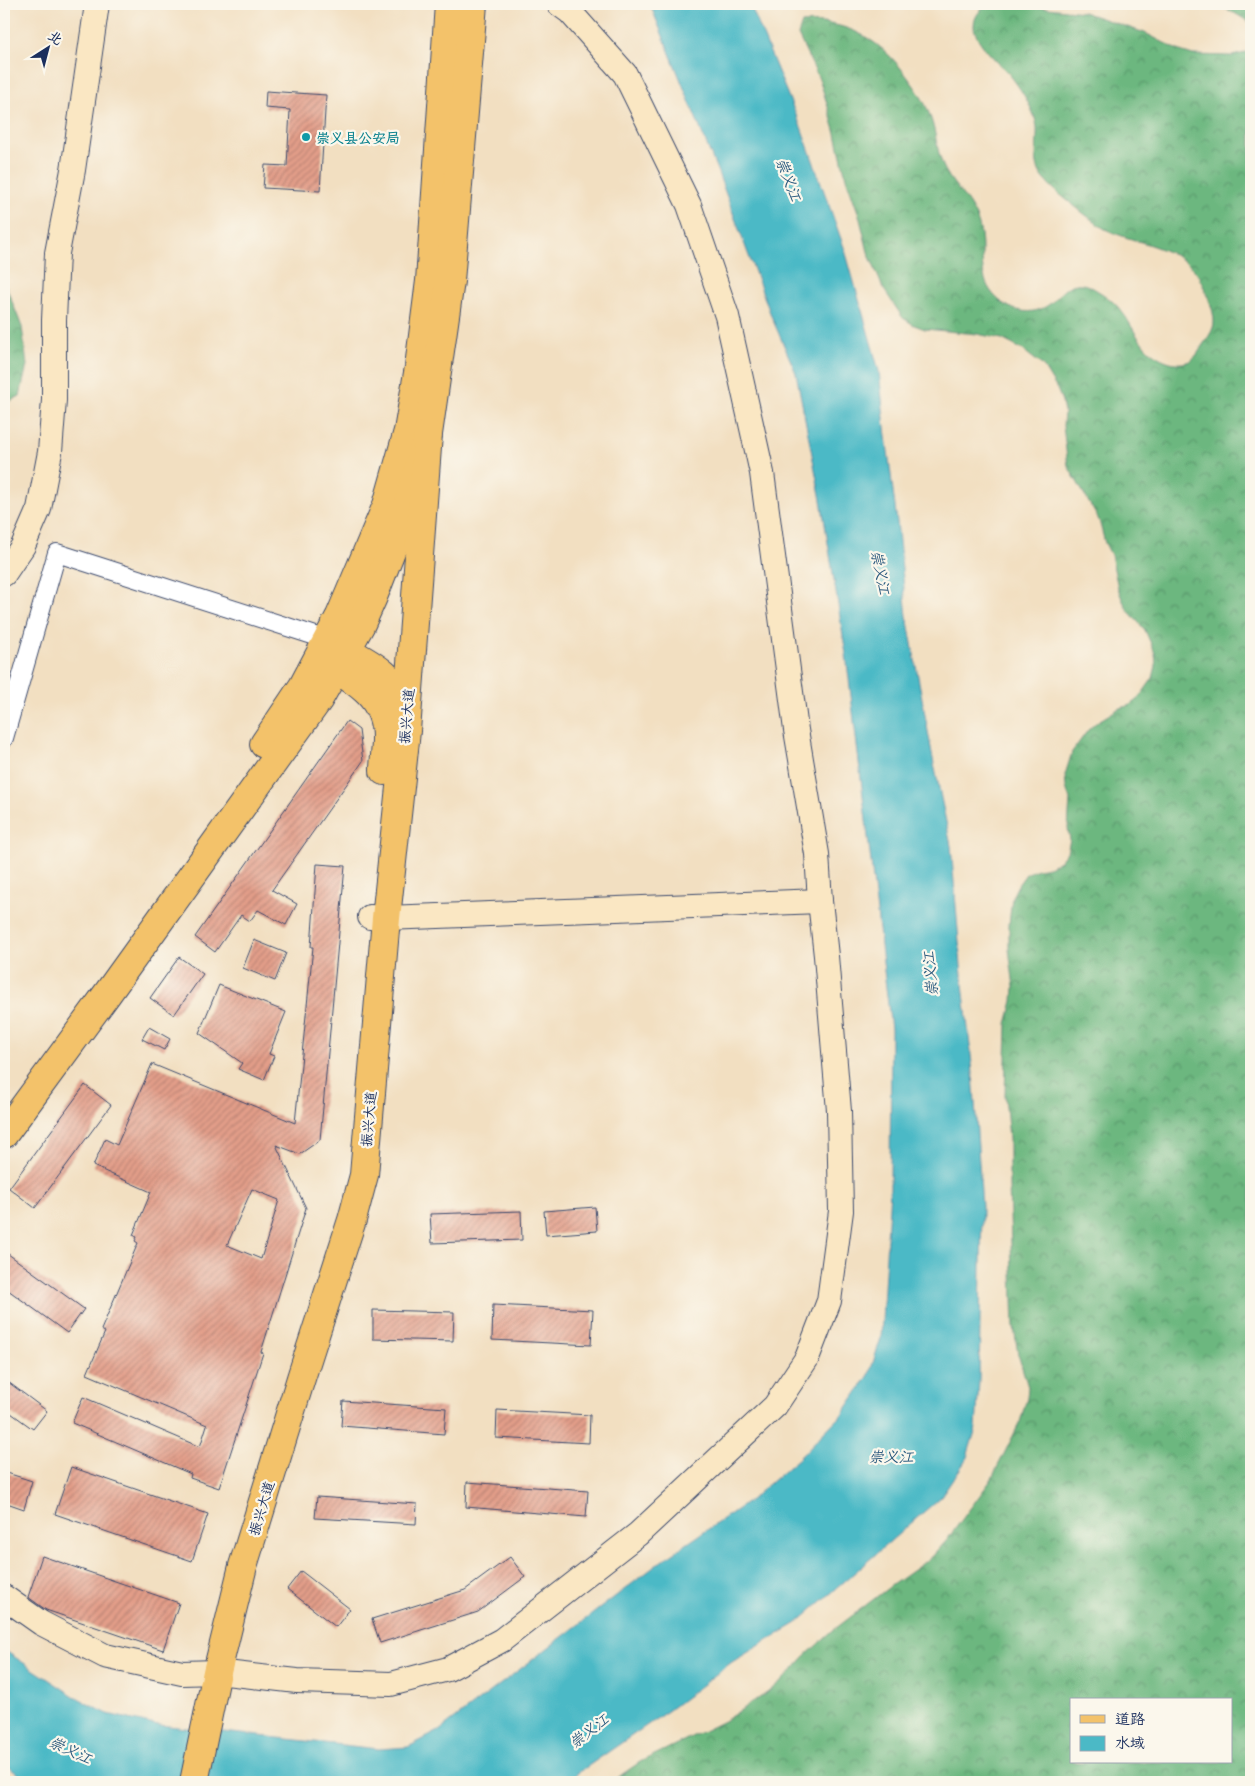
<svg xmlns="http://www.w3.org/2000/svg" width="1255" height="1786" font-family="'Playpen Sans','LXGW WenKai TC',sans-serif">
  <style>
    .forest { fill: url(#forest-crowns); stroke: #44736e; fill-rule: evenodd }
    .water { fill: #4bb9c6; stroke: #337492 }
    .building { fill: url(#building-hatch); fill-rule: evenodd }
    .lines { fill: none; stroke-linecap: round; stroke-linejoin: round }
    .street-casing { stroke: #3b496d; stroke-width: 20 }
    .secondary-casing { stroke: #3b496d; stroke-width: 26 }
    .primary-casing { stroke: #3b496d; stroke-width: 30 }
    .street { stroke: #fff; stroke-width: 18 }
    .secondary { stroke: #fae7c3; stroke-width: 24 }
    .primary { stroke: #f3c26a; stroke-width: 28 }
    .culture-dot { fill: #0f9aa8; stroke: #fbf7ec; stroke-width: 2 }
    .labels { text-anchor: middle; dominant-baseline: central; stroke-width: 4.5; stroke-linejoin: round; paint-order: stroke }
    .culture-label { font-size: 14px; font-weight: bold; fill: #0d838f; stroke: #fbf7ec; text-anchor: start }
    .street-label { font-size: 14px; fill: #1b2f5e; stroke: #fbf7ec }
    .water-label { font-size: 15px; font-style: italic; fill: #29587d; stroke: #fbf7ec }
  </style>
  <defs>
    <pattern id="forest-crowns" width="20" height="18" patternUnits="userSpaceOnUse" patternTransform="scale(1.25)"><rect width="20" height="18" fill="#6cb77f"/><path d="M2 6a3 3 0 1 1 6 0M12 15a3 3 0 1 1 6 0" fill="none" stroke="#58956b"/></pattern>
    <pattern id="building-hatch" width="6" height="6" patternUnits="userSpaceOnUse" patternTransform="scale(1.25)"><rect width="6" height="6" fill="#e39e89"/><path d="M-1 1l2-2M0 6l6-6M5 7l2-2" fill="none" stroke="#b78173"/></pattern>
  </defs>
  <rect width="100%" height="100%" fill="#fbf7ec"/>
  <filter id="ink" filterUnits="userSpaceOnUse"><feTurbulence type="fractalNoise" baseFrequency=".02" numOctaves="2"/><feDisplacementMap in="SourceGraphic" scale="10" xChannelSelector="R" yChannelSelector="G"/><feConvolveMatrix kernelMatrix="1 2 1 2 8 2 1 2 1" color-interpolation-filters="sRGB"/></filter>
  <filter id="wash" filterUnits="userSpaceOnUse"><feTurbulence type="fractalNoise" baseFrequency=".0096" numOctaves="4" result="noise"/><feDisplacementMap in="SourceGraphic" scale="20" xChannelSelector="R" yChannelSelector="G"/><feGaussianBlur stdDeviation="1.12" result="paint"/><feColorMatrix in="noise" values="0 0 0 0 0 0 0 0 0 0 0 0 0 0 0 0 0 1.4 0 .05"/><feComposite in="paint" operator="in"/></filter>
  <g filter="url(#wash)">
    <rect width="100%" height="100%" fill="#f2dfc1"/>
    <g class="forest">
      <path d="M994,4H1014L1083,12L1145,33L1180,51L1193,55L1232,56L1245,53L1251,49V1782H611L640,1762L724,1721L767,1693L787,1676L804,1657L831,1632L892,1585L932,1557L947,1540L991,1480L1020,1422L1027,1398L1028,1387L1018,1354L1014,1328L1009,1186V1138L1005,1096L1007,1024L1013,1001L1014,987L1009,949V925L1012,897L1018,885L1026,874L1037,869L1049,867L1060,861L1067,852L1070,840L1068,828L1070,800L1066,787L1065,775L1072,752L1088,730L1097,722L1118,709L1130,705L1139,698L1153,678L1156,666L1155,653L1145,630L1127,609L1122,599L1118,588L1111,555L1105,543L1099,520L1068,466L1063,426L1064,412L1062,401L1057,389L1043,366L1023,350L1002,339L977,334L925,329L914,325L903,318L883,288L868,252L859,215L846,178L835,130L820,81L798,35L802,23C849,19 883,42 909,79C919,92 927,105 932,122C937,138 937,154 945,170C955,189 973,202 979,225C986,248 976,274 993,294C1008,312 1033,318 1051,303C1059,296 1065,285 1077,284C1084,283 1092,287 1098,291C1105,295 1113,301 1119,308C1129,319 1134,334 1144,345C1153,356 1172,367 1187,362C1194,360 1199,352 1202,346C1207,339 1214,330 1214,322C1215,311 1203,284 1198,275C1180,247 1133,243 1105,229C1098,225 1090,218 1083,213C1070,202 1052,190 1042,176C1032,162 1038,144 1037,128C1036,113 1022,91 1013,79C1002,64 975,45 974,26C974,14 983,6 994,4ZM1071,1700H1231V1762H1071Z"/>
      <polygon points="1213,4 1251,4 1251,23 1231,11"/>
      <polygon points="4,281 22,327 27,365 20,396 8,402 4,400"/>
    </g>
    <polygon class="water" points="650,4 750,4 801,127 845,250 879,371 886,436 897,522 907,616 933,759 951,846 961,966 973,1073 982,1207 979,1381 976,1428 966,1460 941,1497 797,1623 732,1662 669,1710 565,1782 36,1782 18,1774 4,1764 4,1650 80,1700 108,1714 150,1724 379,1749 408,1747 439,1731 663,1560 748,1502 798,1459 844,1412 869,1375 881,1338 890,1190 891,1029 846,654 821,500 796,373 772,318 717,170"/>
    <g id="blocks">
      <g class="building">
        <polygon points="266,91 326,95 320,191 263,188 265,165 287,166 290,110 265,108"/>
        <polygon points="347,721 359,730 363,761 272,890 297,904 286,925 258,910 250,921 241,915 215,952 195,937"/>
        <path d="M317,864L345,866L320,1140L300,1154L276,1145L306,1208L261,1352L263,1353L219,1488L190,1478L191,1474L72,1423L83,1397L200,1447L207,1425L87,1374L105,1332L101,1330L138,1243L135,1241L137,1237L133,1235L151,1192L93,1166L105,1139L117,1145L152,1064L295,1123L313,947H311ZM252,1189L279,1200L261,1259L227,1245Z"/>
        <polygon points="254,940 286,953 275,981 243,968"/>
        <polygon points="179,957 203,974 174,1015 150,998"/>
        <polygon points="219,985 286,1012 269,1054 274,1056 264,1080 238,1069 242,1063 199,1033"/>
        <polygon points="149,1027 170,1039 164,1050 142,1039"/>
        <polygon points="85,1085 111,1105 35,1208 9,1188"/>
        <polygon points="595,1207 597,1231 546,1235 544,1211"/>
        <polygon points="521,1211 522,1240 432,1243 430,1214"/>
        <polygon points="4,1251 84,1309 67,1333 4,1287"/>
        <polygon points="493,1305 593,1310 591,1345 492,1340"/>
        <polygon points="373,1310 454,1312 453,1341 373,1339"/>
        <polygon points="4,1379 47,1411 33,1429 4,1408"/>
        <polygon points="343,1401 446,1408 444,1434 341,1426"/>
        <polygon points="497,1410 590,1415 589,1443 496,1438"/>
        <polygon points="71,1467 208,1514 192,1561 55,1514"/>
        <polygon points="4,1472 32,1481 24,1509 4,1502"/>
        <polygon points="467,1482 588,1491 586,1517 466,1507"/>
        <polygon points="317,1497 417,1504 416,1524 315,1518"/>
        <polygon points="42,1556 179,1603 163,1650 46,1610 28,1597"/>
        <polygon points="510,1557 525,1577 478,1612 380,1643 372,1619 465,1590"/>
        <polygon points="301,1571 350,1609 336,1627 287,1589"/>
      </g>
    </g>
  </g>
  <g filter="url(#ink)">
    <use href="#blocks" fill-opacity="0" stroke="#3b496d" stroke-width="1"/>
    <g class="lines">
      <defs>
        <polyline id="street" points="4,738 57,553 328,640"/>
        <g id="secondary">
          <polyline points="4,574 23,546 39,509 50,452 54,400 54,320 57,253 73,170 97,4"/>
          <polyline points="370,917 386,918 820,901"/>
          <polyline points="4,1597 41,1623 105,1656 182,1673 217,1672 297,1681 391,1684 448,1669 502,1640 638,1534 775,1406 807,1358 829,1301 841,1211 839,1111 826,956 820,901 817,854 796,730 762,473 727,316 689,205 625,74 570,12 559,4"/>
        </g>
        <g id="primary">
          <path d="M331,642C361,659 400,673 405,712"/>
          <path d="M320,661C354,680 387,695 386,740C386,750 384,761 384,771"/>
          <polyline points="264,744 303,686 340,616 387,505 408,431 419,367 430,281 449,4"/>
          <polyline points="4,1134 107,994 319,699 360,626 373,597 407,510 428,434 450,281 473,4"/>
          <polyline points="194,1782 217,1672 243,1566 302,1375 352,1220 364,1175 386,918 406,731 428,434"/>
        </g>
      </defs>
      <use href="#street" class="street-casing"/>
      <use href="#secondary" class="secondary-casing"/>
      <use href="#primary" class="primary-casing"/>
      <use href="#street" class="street"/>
      <use href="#secondary" class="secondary"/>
      <use href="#primary" class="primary"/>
    </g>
  </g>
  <circle class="culture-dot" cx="306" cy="137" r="5"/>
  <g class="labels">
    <g class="culture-label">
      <text x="316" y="137">崇义县公安局</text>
    </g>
    <g class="street-label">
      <text transform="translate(406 716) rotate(-85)">振兴大道</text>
      <text transform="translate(368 1119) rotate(-85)">振兴大道</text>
      <text transform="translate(261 1508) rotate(-73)">振兴大道</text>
    </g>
    <g class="water-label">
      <text transform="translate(790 179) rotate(69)">崇义江</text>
      <text transform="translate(882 572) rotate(79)">崇义江</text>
      <text transform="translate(929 974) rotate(-95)">崇义江</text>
      <text x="891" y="1455">崇义江</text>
      <text transform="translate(588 1730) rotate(-38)">崇义江</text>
      <text transform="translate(71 1749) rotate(25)">崇义江</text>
    </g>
  </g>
  <rect width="1255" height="1786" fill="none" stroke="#fbf7ec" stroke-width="20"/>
  <rect x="1070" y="1698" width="162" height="65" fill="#fbf7ec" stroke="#a1a7b3"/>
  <rect x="1080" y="1715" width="25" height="8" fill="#f3c26a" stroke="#a1a7b3"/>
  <text x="1115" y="1724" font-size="15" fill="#1b2f5e">道路</text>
  <rect x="1080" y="1736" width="25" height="15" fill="#4bb9c6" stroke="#a1a7b3"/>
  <text x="1115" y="1748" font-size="15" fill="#1b2f5e">水域</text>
  <g transform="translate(48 48) rotate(36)" stroke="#fbf7ec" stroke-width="4" paint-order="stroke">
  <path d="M0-4L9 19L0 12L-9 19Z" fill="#1b2f5e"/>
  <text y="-8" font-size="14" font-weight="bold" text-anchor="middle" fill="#1b2f5e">北</text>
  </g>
</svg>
